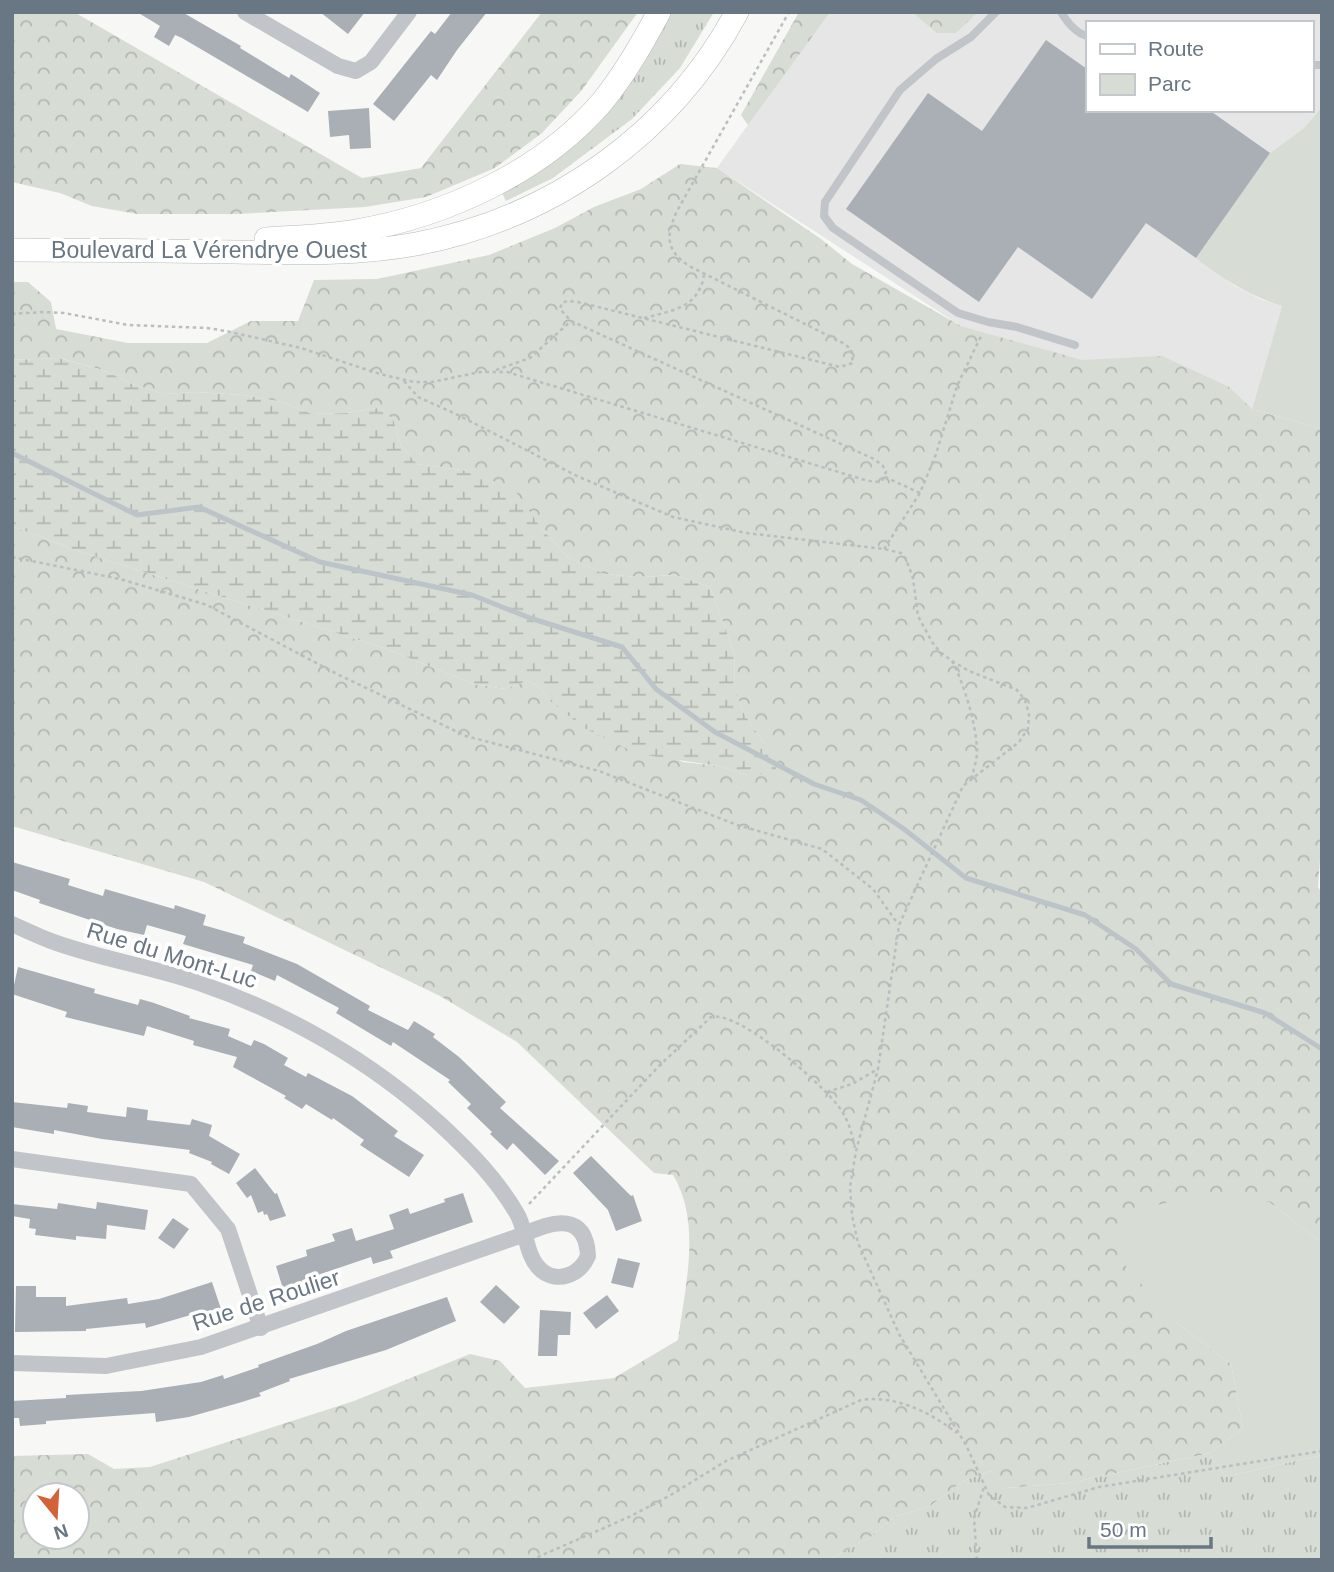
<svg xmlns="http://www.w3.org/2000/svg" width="1334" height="1572" font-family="Helvetica,sans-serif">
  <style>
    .built { fill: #e5e6e5; fill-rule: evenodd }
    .grass { fill: url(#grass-tufts) }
    .forest { fill: url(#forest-crowns); fill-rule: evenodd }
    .wetland { fill: url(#wetland-marsh) }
    .green { fill: #d7dcd4 }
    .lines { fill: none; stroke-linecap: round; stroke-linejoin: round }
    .stream { stroke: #bcc4ca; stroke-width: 5 }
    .building { fill: #a9afb5 }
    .secondary-casing { stroke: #b4b8bc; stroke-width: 24 }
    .path { stroke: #bbbdc0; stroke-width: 2.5; stroke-dasharray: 3.5 3.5; stroke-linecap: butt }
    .lane { stroke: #c1c4c8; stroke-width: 8 }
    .street { stroke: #c1c4c8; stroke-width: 16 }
    .secondary { stroke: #fff; stroke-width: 23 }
    .labels { text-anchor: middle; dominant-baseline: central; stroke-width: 7; stroke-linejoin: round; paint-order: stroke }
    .street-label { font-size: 23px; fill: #697683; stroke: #fff }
  </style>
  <defs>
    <pattern id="grass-tufts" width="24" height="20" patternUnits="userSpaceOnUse" patternTransform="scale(1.75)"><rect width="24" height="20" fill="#d7dcd4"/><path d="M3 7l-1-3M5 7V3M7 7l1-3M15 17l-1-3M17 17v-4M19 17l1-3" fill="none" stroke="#b2b7b1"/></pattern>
    <pattern id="forest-crowns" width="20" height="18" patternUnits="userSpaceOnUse" patternTransform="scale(1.75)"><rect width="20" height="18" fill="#d7dcd4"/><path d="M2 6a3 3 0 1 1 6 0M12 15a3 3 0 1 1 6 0" fill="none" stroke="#b2b7b1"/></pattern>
    <pattern id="wetland-marsh" width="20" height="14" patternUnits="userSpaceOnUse" patternTransform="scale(1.75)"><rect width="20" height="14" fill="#d7dcd4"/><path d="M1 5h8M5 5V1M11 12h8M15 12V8" fill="none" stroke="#b2b7b1"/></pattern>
  </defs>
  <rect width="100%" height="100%" fill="#f7f7f5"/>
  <path class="built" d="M829,12H1322V107L1304,128L1270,153L1196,258L1235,286L1260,299L1282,306L1252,409L961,326L717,168ZM1087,23H1311V110H1087Z"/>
  <g class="grass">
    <polygon points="670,12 714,12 680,68 632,119 553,178 506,201 502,193 518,182"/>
    <polygon points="1210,1453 1225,1477 1322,1455 1322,1560 829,1560 869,1538 894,1517 930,1506 963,1481 991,1471 1006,1488 1069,1483"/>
  </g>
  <g class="forest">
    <polygon points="12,12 74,12 362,178 421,168 542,12 638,12 582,90 542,133 495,168 426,197 365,207 237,214 137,214 92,206 60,193 12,182"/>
    <polygon points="799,12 830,12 748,125 741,115"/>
    <polygon points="912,12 978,12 956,33 937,33"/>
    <path d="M680,164L717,168L821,239L852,264L961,326L1082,360L1162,356L1229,387L1252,409L1322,429V832L1318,887L1322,893V1243L1269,1202L1173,1320L1231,1364L1243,1428L1210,1453L1069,1483L1005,1488L991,1471L963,1481L930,1506L894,1517L869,1538L829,1560H12V1456L88,1454L114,1469L150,1467L354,1401L470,1354L500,1361L525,1388L614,1378L678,1340C685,1287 702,1223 673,1175L654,1173L517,1042L440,996L204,882L12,826V526L78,551L384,648L474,684L505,689L527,681L539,686L549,700L683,762L718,766L748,775L779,760L762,741L743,712L734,686L735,655L710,587L675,575L638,577L604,574L569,558L541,528L468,471L417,464L401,446L393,419L377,408L346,413L312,414L282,402L243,395L195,392L164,394L132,384L103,370L60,358L12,360V282H28L51,302L56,329L128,343H207L251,321H298L314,280L377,279L489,255L555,228L594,207L641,189ZM35,1495H77V1537H35Z"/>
  </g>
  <polygon class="wetland" points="59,358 103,370 132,384 164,394 195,392 243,395 282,402 312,414 346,413 377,408 393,419 401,446 417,464 468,471 514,489 541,528 569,558 604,574 638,577 675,575 710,587 735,655 734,685 743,712 762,741 780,759 774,773 748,775 718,766 638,754 584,728 549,700 539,686 527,681 505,689 474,684 384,648 78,551 12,526 12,360"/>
  <g class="green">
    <path d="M1322,107V429L1252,409L1282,306C1249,296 1223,279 1196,258L1270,153L1304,128Z"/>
    <polygon points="1189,1197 1269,1202 1322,1243 1322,1455 1225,1477 1210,1453 1243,1428 1231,1364 1173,1320 1123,1263 1117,1215"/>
  </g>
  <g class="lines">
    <polyline class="stream" points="12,453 137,515 199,507 320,562 472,595 530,618 622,647 656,689 715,732 814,784 861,800 904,829 966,878 1085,915 1136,949 1171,984 1265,1013 1322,1049"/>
  </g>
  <g class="building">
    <polygon points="137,12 182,12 241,46 240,48 289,78 291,74 320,93 308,112 182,38 175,35 169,46 154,37 160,26"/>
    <polygon points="320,12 365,12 348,34"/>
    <polygon points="452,12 487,12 457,50 437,80 431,75 394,121 373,104 431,31 435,34"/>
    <polygon points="1046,40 1087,69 1087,110 1209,110 1270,153 1196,258 1146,223 1092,299 1018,247 979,302 846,209 928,93 982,131"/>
    <polygon points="369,108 371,148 350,149 349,135 330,137 328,111"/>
    <polygon points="12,862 70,879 68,885 103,896 105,889 174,909 175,905 206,915 203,925 245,937 243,943 297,964 370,1006 368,1010 408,1030 414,1021 435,1034 433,1037 459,1057 506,1102 500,1108 559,1161 545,1175 513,1143 507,1150 490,1134 492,1132 467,1108 471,1104 448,1082 450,1080 393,1042 391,1046 336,1013 339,1008 277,975 275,981 251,971 253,965 183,944 186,936 147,925 144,935 117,929 39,903 40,900 12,890"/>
    <polygon points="18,967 95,989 94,993 138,1005 140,999 154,1003 190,1016 189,1018 230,1029 228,1036 251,1046 254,1040 264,1044 288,1058 284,1065 306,1077 308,1073 352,1096 398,1131 394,1136 424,1155 409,1177 360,1145 364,1140 333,1118 332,1120 306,1104 302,1109 284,1098 286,1096 233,1067 237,1057 193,1045 194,1041 147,1026 144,1036 65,1017 67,1012 12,994"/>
    <polygon points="12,1102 67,1108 68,1103 88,1106 87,1112 126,1117 127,1107 148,1110 147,1120 190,1125 192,1119 212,1125 209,1136 240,1154 229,1174 211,1164 212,1162 189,1153 190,1150 102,1139 54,1130 54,1134 12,1127"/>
    <polygon points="591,1156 631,1196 633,1195 642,1221 616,1231 608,1210 573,1173"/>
    <polygon points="255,1168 275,1194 277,1193 286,1216 270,1221 267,1214 264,1215 263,1211 258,1213 251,1195 247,1198 236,1183"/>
    <polygon points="463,1193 473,1222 390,1251 393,1258 373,1264 371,1257 306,1279 308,1286 284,1292 276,1266 307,1256 306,1250 335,1241 332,1234 352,1228 356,1241 394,1229 389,1215 408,1208 410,1214 445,1202 444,1199"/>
    <polygon points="97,1202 148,1210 145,1230 107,1225 106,1239 76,1236 76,1240 35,1235 36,1229 29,1228 30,1219 12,1216 12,1204 57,1209 58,1203 96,1209"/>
    <polygon points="173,1218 189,1229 174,1249 158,1238"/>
    <polygon points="618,1258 640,1263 633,1288 611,1283"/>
    <polygon points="212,1282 221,1309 202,1316 201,1312 146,1328 145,1323 86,1329 86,1331 15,1332 16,1286 36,1286 36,1297 66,1297 66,1306 127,1298 128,1304 159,1299"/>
    <polygon points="496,1285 520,1307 504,1324 480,1302"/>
    <polygon points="607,1295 619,1311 596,1329 583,1313"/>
    <polygon points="447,1297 456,1321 386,1350 289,1379 290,1381 259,1393 261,1396 242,1402 189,1417 156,1422 155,1413 46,1421 46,1424 20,1426 19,1418 12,1418 12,1401 66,1398 66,1395 141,1391 201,1382 223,1375 224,1379 259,1367 258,1365 317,1344 346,1331"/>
    <polygon points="540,1310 571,1312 570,1335 558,1335 557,1356 538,1356"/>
  </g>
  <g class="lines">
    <defs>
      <g id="secondary">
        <path d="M266,239C295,237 326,236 356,231C445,216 542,172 602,102C625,74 642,44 659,12"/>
        <path d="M12,250C87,250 161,251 236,252C296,253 357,255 416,244C552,218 671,135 737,12"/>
      </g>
    </defs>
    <use href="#secondary" class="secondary-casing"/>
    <g class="path">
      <path d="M12,314L43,312L64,313L128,325L207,328L226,331L301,348L380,374L414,382H432L480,372H507L865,480L875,482L882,481L886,472L883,466L874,459L571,321L560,309L562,303L567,301L578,302L840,367L853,363L851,349L843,343L689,266C665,249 666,236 677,211L789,12"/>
      <path d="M644,318C671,311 699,308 704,275"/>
      <polyline points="496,370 530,358 571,321"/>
      <polyline points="404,381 418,397 456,414 577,476 673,517 746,533 884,549 901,553 906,559 913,578 918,616 932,642 939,651 952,661 969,671 1017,690 1025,700 1029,714 1028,729 1019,742 963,786 899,925 878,1069 856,1151 850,1187 852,1215 858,1243 899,1334 966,1445 989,1495 1005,1507 1027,1508 1099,1487 1322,1451"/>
      <polyline points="885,477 920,493"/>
      <polyline points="884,549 920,493 936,454 957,386 982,334"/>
      <polyline points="12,557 120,579 207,605 337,674 466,736 599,771 737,825 822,849 873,889 898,924"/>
      <path d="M952,661C964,683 977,727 977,752C977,760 973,770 972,779"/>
      <polyline points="827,1092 852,1084 878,1069"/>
      <path d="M529,1204L659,1066L711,1017C739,1010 822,1084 839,1107C848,1119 852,1133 855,1148"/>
      <path d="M531,1560L629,1517L669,1496L726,1461L861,1400C895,1395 930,1412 957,1433"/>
      <polyline points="977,1560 974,1518 984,1487"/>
    </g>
    <g class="lane">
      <polyline points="996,12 971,37 936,59 900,90 825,202 824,216 833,228 958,313 988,322 1017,327 1075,345"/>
      <path d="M1061,12C1067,22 1076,33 1087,36"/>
      <polyline points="1311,65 1322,65"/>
    </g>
    <g class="street">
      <polyline points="245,12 338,66 356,71 371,62 409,12"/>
      <path d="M12,924C25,930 38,936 51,941C99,959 151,966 199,983C287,1013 371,1061 440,1124C469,1151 496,1178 516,1212C527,1229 525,1256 541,1270C557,1284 580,1275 588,1256C586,1213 554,1220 525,1234L201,1347L106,1366L12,1363"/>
      <polyline points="12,1159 191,1184 228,1229 261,1328"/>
    </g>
    <use href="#secondary" class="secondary"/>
  </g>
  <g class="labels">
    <g class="street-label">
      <text x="209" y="250">Boulevard La Vérendrye Ouest</text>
      <text transform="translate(172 955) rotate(17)">Rue du Mont-Luc</text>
      <text transform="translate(266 1300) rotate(-18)">Rue de Roulier</text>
    </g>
  </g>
  <rect width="1334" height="1572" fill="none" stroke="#697683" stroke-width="28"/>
  <rect x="1086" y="21" width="228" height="91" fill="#ffffff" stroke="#c3c8cd" stroke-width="2"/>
  <rect x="1100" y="44" width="35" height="10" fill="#ffffff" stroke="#c3c8cd" stroke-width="2"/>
  <text x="1148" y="56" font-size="21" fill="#697683">Route</text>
  <rect x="1100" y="74" width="35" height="21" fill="#d7dcd4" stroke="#c3c8cd" stroke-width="2"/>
  <text x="1148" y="91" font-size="21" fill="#697683">Parc</text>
  <g transform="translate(56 1516) rotate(162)"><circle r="33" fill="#ffffff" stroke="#c3c8cd" stroke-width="2"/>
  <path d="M0-5L12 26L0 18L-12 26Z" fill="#d36239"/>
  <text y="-10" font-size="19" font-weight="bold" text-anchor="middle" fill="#697683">N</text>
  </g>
  <path d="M1089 1537v10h122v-10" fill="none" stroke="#697683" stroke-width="3.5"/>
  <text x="1100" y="1537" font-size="21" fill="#697683" stroke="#ffffff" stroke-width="5" paint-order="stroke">50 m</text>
</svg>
